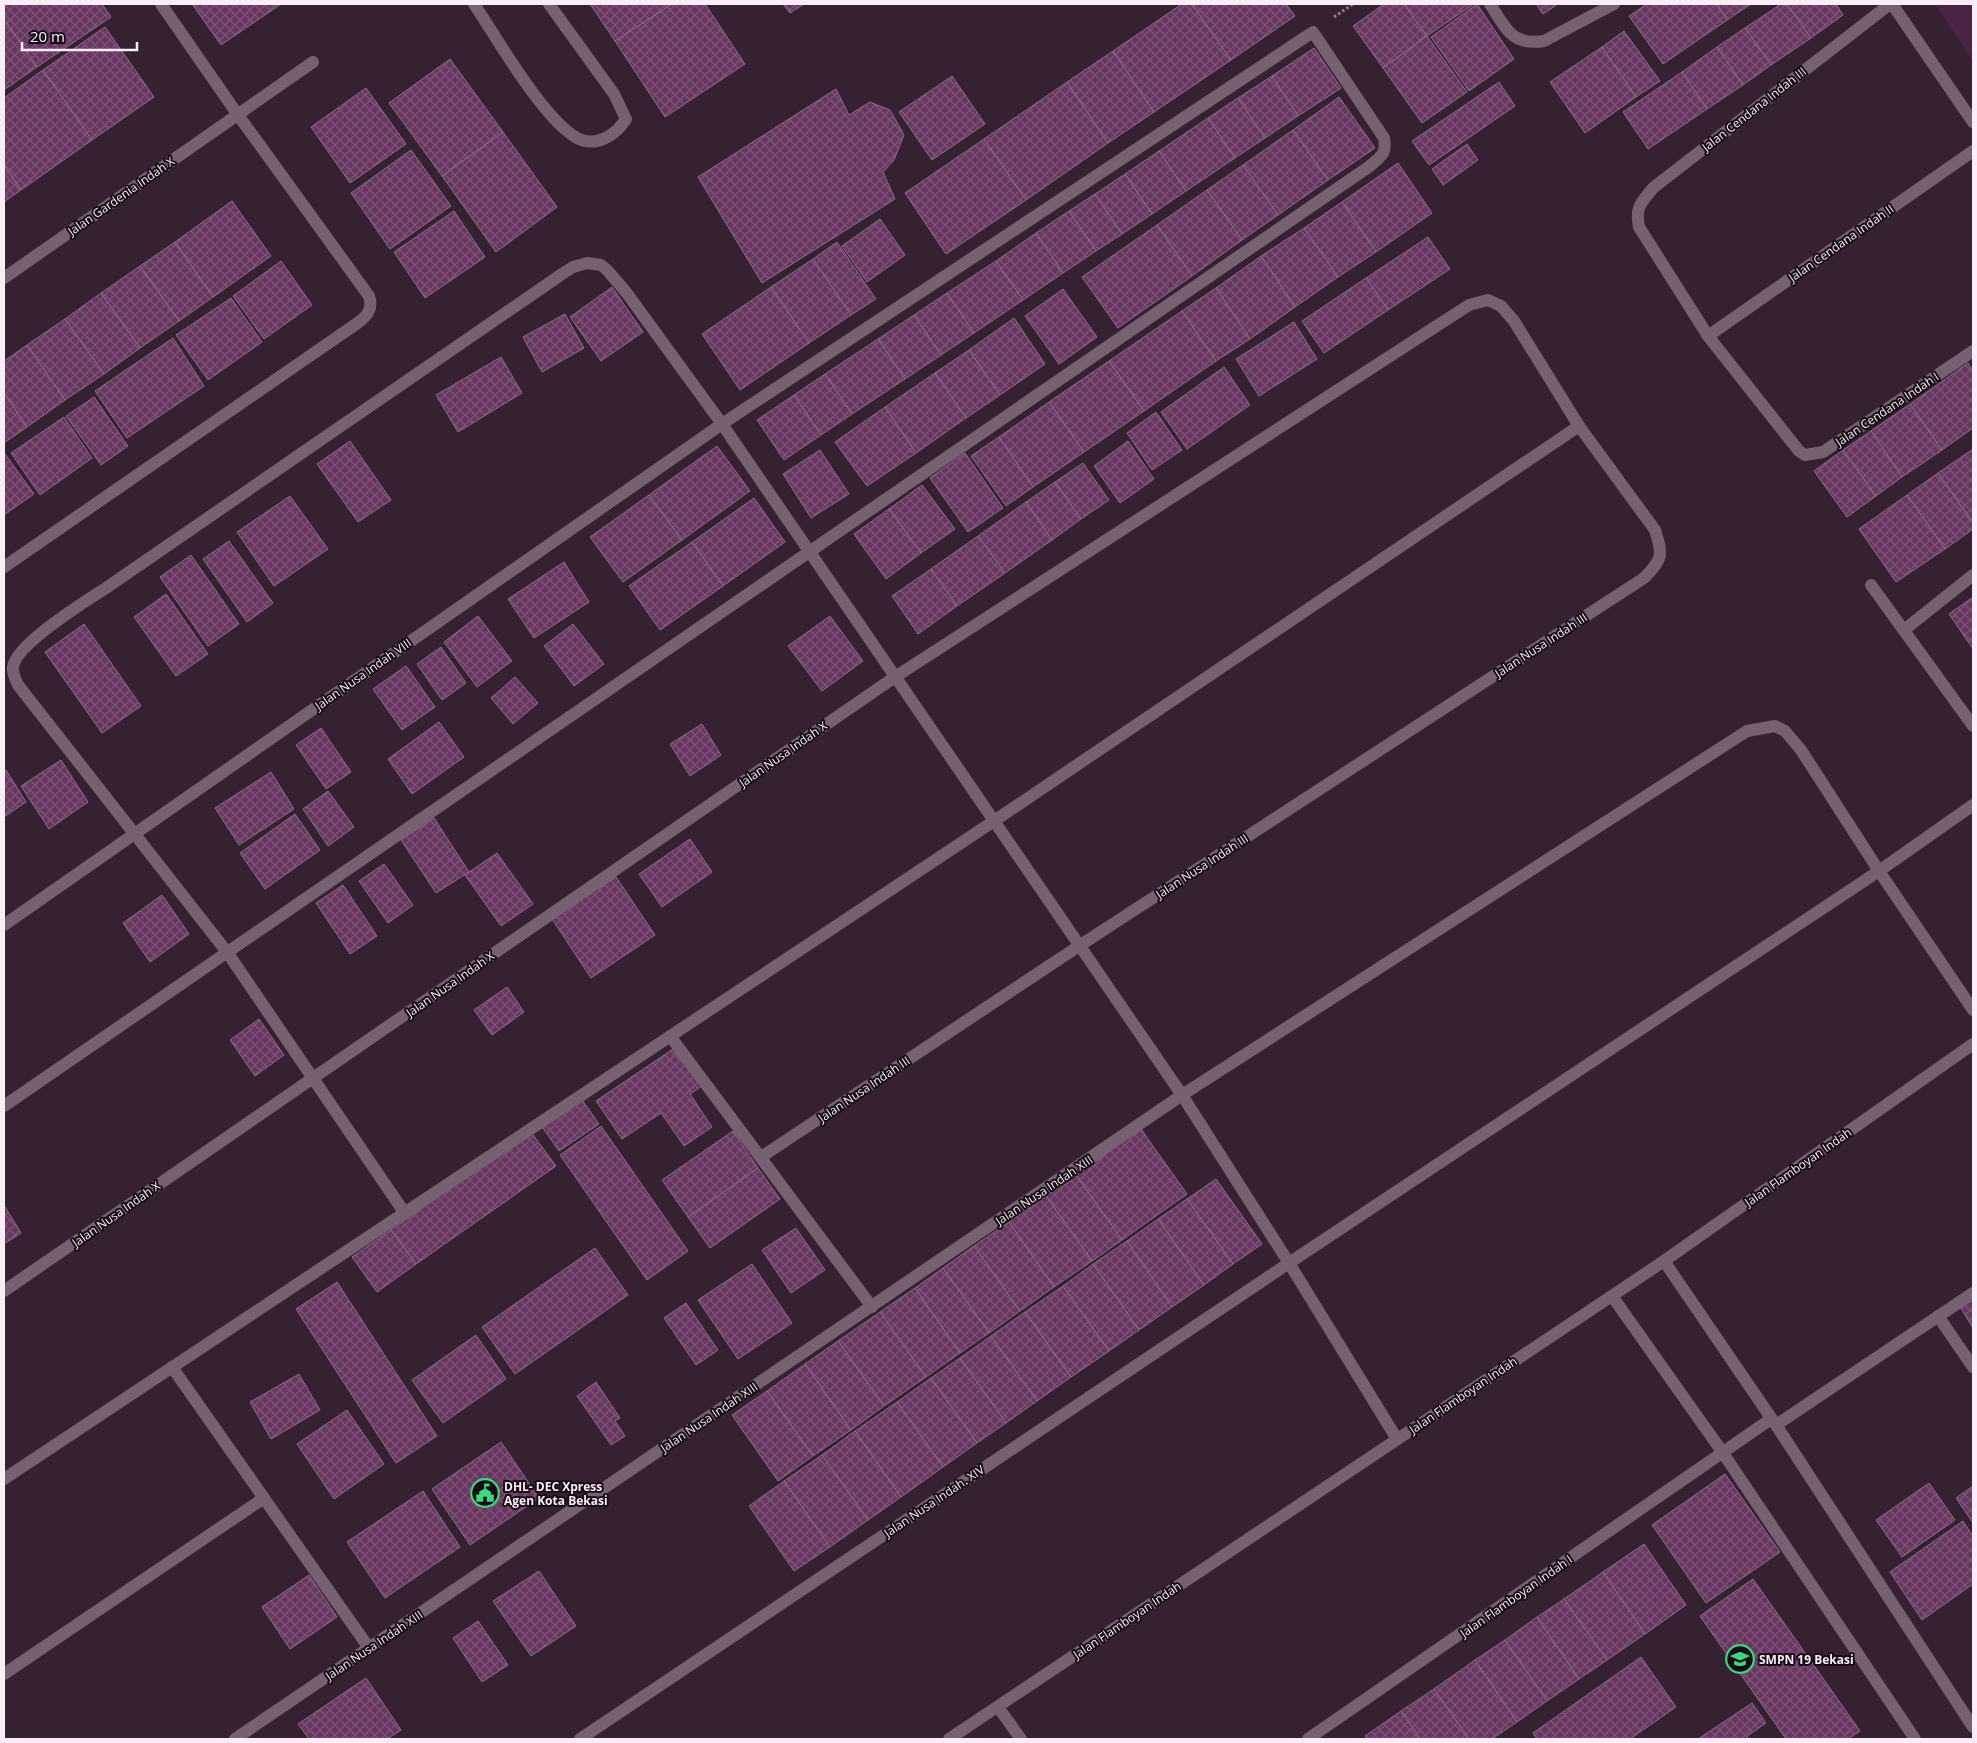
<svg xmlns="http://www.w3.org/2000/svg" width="1977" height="1743" font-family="'Open Sans',sans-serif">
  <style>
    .green { fill: #4b2445 }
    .building { fill: url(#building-cross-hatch); stroke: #876f82 }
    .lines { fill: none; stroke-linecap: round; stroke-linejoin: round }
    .path { stroke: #8e7c8b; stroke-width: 3; stroke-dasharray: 2.5 2.5; stroke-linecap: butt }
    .minor { stroke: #786073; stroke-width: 12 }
    .labels { text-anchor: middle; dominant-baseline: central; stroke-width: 4; stroke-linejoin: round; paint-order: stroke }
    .street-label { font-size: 12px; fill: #fbedf8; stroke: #170e15 }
    .poi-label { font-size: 12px; font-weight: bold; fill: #fbedf8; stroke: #170e15; text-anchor: start }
  </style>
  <defs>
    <pattern id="building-cross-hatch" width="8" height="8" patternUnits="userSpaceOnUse" patternTransform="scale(1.25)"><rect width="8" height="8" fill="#683661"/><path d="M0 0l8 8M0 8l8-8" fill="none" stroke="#7e5378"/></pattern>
  </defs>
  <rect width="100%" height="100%" fill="#352132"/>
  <polygon class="green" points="1935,4 1973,4 1973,61"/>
  <g class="building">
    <polygon points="4,4 102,4 111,17 37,67 4,19"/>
    <polygon points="192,4 281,4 221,45"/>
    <polygon points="590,4 672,4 615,41"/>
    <polygon points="672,4 705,4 745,64 665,117 615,41"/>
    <polygon points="783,4 804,4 790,13"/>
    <polygon points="1182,4 1192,4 1231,60 1154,112 1113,51"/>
    <polygon points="1192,4 1286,4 1295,16 1231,60"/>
    <polygon points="1384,4 1404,4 1427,36 1383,68 1353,26"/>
    <polygon points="1404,4 1474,4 1427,36"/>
    <polygon points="1477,4 1514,59 1469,91 1431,37"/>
    <polygon points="1536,4 1558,4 1543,14"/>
    <polygon points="1647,4 1717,4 1727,20 1663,64 1629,16"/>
    <polygon points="1717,4 1751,4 1727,20"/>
    <polygon points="1781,4 1787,4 1811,38 1771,65 1745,28"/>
    <polygon points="1787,4 1836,4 1843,15 1811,38"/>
    <polygon points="4,19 37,67 4,90"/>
    <polygon points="105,27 154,97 92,140 43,70"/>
    <polygon points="1745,28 1771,65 1743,85 1717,47"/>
    <polygon points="1624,31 1660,81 1636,97 1602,47"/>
    <polygon points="1427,36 1467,92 1422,123 1383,68"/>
    <polygon points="1602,47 1636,97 1585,133 1550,82"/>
    <polygon points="1717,47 1743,85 1707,109 1682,72"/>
    <polygon points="1314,48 1341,88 1298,116 1272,76"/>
    <polygon points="1113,51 1154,112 1108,143 1067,82"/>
    <polygon points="450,59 503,132 442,176 389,103"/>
    <polygon points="43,70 92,140 21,190 4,165 4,98"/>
    <polygon points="1682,72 1707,109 1648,149 1623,112"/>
    <polygon points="952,76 985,124 932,160 899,112"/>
    <polygon points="1272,76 1298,116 1265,138 1238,98"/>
    <polygon points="1067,82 1108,143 1026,200 984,139"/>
    <polygon points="1499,82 1515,106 1429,165 1412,141"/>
    <polygon points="366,88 406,144 350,183 311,127"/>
    <polygon points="836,89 849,115 870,102 890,110 904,135 894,160 883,172 895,199 762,283 698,177"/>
    <polygon points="1339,97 1375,148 1328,180 1293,130"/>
    <polygon points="1238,98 1265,138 1235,158 1208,118"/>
    <polygon points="1208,118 1235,158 1186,191 1159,151"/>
    <polygon points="1293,130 1328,180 1278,215 1243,165"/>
    <polygon points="503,132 557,207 496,252 442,176"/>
    <polygon points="984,139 1026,200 946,254 905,193"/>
    <polygon points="1467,144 1478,160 1443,185 1432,169"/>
    <polygon points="411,150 451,206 390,249 351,193"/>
    <polygon points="1159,151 1186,191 1152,214 1125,174"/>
    <polygon points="1398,163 1432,213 1376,252 1342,202"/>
    <polygon points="4,165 21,190 4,202"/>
    <polygon points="1243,165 1278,215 1242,240 1207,190"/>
    <polygon points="1125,174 1152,214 1122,234 1095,194"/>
    <polygon points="1207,190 1242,240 1192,276 1157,225"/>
    <polygon points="1095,194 1122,234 1096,251 1069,211"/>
    <polygon points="232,201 271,256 213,297 175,242"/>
    <polygon points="1342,202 1376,252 1338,277 1304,228"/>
    <polygon points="454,211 485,257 425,298 394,252"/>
    <polygon points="1069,211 1096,251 1063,273 1036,233"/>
    <polygon points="880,219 905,255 867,282 842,246"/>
    <polygon points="1157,225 1192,276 1118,328 1082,277"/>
    <polygon points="1304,228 1338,277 1295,307 1261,256"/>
    <polygon points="1036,233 1063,273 1023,300 996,261"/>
    <polygon points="1428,237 1450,269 1388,310 1366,278"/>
    <polygon points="175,242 213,297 179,321 140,266"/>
    <polygon points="837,242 876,299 851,315 813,259"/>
    <polygon points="1261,256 1295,307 1250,339 1216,288"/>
    <polygon points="813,259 851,315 809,343 771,287"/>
    <polygon points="281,261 312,305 264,339 233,296"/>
    <polygon points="996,261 1023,300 974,333 947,293"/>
    <polygon points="140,266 179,321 140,348 101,293"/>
    <polygon points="1366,278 1388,310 1324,353 1302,321"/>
    <polygon points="612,287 643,332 601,361 570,317"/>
    <polygon points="771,287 809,343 740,390 702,334"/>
    <polygon points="1216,288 1250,339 1216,361 1182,311"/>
    <polygon points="1063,289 1097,337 1059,364 1025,316"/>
    <polygon points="101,293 140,348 104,374 65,319"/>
    <polygon points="947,293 974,333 941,355 914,315"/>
    <polygon points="231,298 262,342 208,380 176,335"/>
    <polygon points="1182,311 1216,361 1144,411 1109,361"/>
    <polygon points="565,314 584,348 542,372 523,337"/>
    <polygon points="914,315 941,355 905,379 878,339"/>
    <polygon points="1014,318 1045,364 1000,395 969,350"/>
    <polygon points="65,319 104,374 65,400 27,345"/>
    <polygon points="1294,322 1317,359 1259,396 1236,359"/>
    <polygon points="173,338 204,386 127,438 95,391"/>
    <polygon points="878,339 905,379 852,414 825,374"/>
    <polygon points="27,345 65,400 27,427 4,393 4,361"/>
    <polygon points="969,350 1000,395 966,418 935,373"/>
    <polygon points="501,357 522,393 458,432 436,395"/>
    <polygon points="1109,361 1144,411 1084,452 1049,402"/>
    <polygon points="1968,363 1973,371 1973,428 1942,450 1910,404"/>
    <polygon points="1224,367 1250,405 1187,449 1161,412"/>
    <polygon points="935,373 966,418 916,453 885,407"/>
    <polygon points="825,374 852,414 821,435 794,395"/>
    <polygon points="4,393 27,427 4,443"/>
    <polygon points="794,395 821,435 784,460 757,420"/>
    <polygon points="94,397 128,446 101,465 66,416"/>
    <polygon points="1049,402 1084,452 1033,487 999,437"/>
    <polygon points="1910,404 1942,450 1902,477 1871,431"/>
    <polygon points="885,407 916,453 867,486 835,442"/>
    <polygon points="1156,412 1182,450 1152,470 1127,433"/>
    <polygon points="64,417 92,458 40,495 11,453"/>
    <polygon points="1871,431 1902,477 1876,496 1843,450"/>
    <polygon points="999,437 1033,487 1006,506 971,456"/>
    <polygon points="350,441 391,500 358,522 317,464"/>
    <polygon points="1128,441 1154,479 1120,503 1094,466"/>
    <polygon points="717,446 750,491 682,540 649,495"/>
    <polygon points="1973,449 1973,523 1938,473"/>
    <polygon points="820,450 849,494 811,518 783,474"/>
    <polygon points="1843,450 1876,496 1847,517 1814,471"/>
    <polygon points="965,453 1003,508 968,532 930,478"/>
    <polygon points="5,454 34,494 4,515 4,455"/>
    <polygon points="1083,463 1109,500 1081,519 1055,482"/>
    <polygon points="1938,473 1973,523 1973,529 1945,549 1907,495"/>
    <polygon points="1055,482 1081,519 1052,540 1026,502"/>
    <polygon points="922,485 955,529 921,553 889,509"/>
    <polygon points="649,495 682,540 623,582 590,537"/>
    <polygon points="1907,495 1945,549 1896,582 1859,529"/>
    <polygon points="290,496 328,549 274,586 237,532"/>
    <polygon points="754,498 785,542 723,586 692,542"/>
    <polygon points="1026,502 1052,540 1005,573 978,536"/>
    <polygon points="889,509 921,553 886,579 854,534"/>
    <polygon points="978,536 1005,573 957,606 931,569"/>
    <polygon points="229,541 273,603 247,622 203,559"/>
    <polygon points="692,542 723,586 660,630 629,586"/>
    <polygon points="191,555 239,624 208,646 160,577"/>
    <polygon points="564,562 589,602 534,638 508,599"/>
    <polygon points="931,569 957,606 918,634 892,596"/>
    <polygon points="166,594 208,654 176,676 134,617"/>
    <polygon points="1973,597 1973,649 1949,614"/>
    <polygon points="478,616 512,661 477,687 444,642"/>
    <polygon points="830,616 863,661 822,691 788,646"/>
    <polygon points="84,624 141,706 102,733 45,652"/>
    <polygon points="573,624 604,664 574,686 544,646"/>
    <polygon points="441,647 466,683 442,700 417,664"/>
    <polygon points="406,666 435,707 402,730 373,689"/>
    <polygon points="515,677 538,703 513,724 491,698"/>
    <polygon points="439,722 464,757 412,794 388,759"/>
    <polygon points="702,724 721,755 690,776 670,744"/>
    <polygon points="321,728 351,772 326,789 296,745"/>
    <polygon points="61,760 88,802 49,829 21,786"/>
    <polygon points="6,770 26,802 4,817 4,771"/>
    <polygon points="271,772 294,809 239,845 215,808"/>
    <polygon points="328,791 354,827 328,846 303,809"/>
    <polygon points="295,814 320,850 265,889 240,853"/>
    <polygon points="434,818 469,872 436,893 401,840"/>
    <polygon points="690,839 712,872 662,907 639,874"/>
    <polygon points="497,853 533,904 501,926 465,875"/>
    <polygon points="384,864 413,905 388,923 359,881"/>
    <polygon points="616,877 655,935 591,978 552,919"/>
    <polygon points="343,885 377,936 350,954 316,903"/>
    <polygon points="162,895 189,934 150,962 123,923"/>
    <polygon points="507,987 524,1012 492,1035 474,1010"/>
    <polygon points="259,1019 284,1055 255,1076 230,1040"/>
    <polygon points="676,1047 702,1086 690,1094 712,1127 684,1146 661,1113 622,1139 596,1101"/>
    <polygon points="580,1097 599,1124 559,1151 540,1124"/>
    <polygon points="601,1126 688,1251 647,1280 560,1155"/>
    <polygon points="1141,1129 1187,1194 1122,1240 1076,1175"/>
    <polygon points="733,1131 758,1168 688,1217 662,1180"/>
    <polygon points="531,1132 556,1166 416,1264 391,1230"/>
    <polygon points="758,1168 780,1199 710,1248 688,1217"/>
    <polygon points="1076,1175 1122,1240 1092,1261 1046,1196"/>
    <polygon points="1216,1179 1262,1244 1233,1264 1187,1199"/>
    <polygon points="1046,1196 1092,1261 1054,1287 1009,1222"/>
    <polygon points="1187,1199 1233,1264 1204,1285 1158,1219"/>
    <polygon points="4,1205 21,1233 4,1244"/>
    <polygon points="1158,1219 1204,1285 1172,1307 1127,1241"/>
    <polygon points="1009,1222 1054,1287 1020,1311 974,1246"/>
    <polygon points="796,1228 825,1270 791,1293 762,1250"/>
    <polygon points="391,1230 416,1264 377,1292 352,1257"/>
    <polygon points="1127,1241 1172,1307 1139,1330 1093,1264"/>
    <polygon points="974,1246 1020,1311 989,1333 943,1268"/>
    <polygon points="595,1248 628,1295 515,1374 482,1327"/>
    <polygon points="752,1264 792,1323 738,1359 698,1300"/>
    <polygon points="1093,1264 1139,1330 1109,1351 1063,1286"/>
    <polygon points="943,1268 989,1333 960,1353 915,1288"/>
    <polygon points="337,1282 437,1436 396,1463 296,1309"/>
    <polygon points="1063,1286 1109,1351 1071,1377 1025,1312"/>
    <polygon points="915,1288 960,1353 926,1377 880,1312"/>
    <polygon points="1973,1298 1973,1328 1960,1307"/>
    <polygon points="686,1303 718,1350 696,1365 664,1318"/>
    <polygon points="880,1312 926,1377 884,1406 838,1341"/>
    <polygon points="1025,1312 1071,1377 1037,1401 991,1336"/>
    <polygon points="476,1335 506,1379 443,1423 412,1380"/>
    <polygon points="991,1336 1037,1401 1006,1423 960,1358"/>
    <polygon points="838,1341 884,1406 851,1430 805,1364"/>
    <polygon points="960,1358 1006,1423 977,1443 931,1378"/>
    <polygon points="805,1364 851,1430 813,1456 767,1391"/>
    <polygon points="299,1374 320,1410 271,1439 250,1402"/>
    <polygon points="931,1378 977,1443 943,1467 897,1402"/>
    <polygon points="596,1382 620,1418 615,1421 625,1436 611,1445 577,1396"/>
    <polygon points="767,1391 813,1456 778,1481 732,1415"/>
    <polygon points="897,1402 943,1467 901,1497 855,1431"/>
    <polygon points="347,1410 384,1464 334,1499 297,1444"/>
    <polygon points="855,1431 901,1497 868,1520 822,1455"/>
    <polygon points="501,1442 539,1498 470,1545 432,1489"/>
    <polygon points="822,1455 868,1520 830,1547 784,1481"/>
    <polygon points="1725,1474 1780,1552 1706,1603 1652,1525"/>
    <polygon points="784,1481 830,1547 794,1571 749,1506"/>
    <polygon points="1929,1483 1955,1520 1902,1557 1876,1520"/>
    <polygon points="1973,1486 1973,1523 1956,1498"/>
    <polygon points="423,1491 460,1547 385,1598 347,1542"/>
    <polygon points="1963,1521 1973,1536 1973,1584 1922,1620 1890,1572"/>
    <polygon points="1644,1544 1686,1605 1645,1634 1603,1572"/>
    <polygon points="539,1571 576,1626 531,1656 493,1601"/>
    <polygon points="1603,1572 1645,1634 1607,1660 1564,1599"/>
    <polygon points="309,1575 337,1617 290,1649 262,1607"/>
    <polygon points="1753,1579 1860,1731 1848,1739 1786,1739 1700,1616"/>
    <polygon points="1564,1599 1607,1660 1579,1679 1537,1617"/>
    <polygon points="1537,1617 1579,1679 1547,1701 1505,1640"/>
    <polygon points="478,1621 508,1665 482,1682 453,1638"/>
    <polygon points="1505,1640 1547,1701 1517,1722 1475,1660"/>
    <polygon points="1641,1657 1676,1707 1630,1739 1537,1739 1533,1733"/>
    <polygon points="1475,1660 1517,1722 1492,1739 1469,1739 1434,1689"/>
    <polygon points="366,1678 401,1730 387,1739 309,1739 298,1724"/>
    <polygon points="1434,1689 1469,1739 1420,1739 1401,1711"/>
    <polygon points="1752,1703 1766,1723 1747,1736 1749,1739 1698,1739"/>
    <polygon points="1401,1711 1420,1739 1367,1739 1365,1736"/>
  </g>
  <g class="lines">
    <polyline class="path" points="1334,17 1353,4"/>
    <g class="minor">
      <path d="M474,4C497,38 543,119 577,138C596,148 616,135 626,119L614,94L549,4"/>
      <path d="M1490,4C1506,28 1511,46 1544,41L1614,4"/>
      <path d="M1890,4L1653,188C1641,203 1635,207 1639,227L1708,336L1799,451L1805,455L1823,452L1973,351"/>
      <polyline points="1892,4 1973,122"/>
      <polyline points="4,278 313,62"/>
      <polyline points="1708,336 1973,151"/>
      <path d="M4,567L359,322C368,315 373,308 369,296L238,115L161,4"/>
      <polyline points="1871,585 1973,726"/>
      <polyline points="1904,630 1973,575"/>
      <path d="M4,925L722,424L1313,32L1384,138C1387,154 1381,156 1370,166L4,1106"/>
      <polyline points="670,1036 872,1307"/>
      <path d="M404,1212L227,952L18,685C16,680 12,673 13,667C16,644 86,601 106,588L562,274L573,267L587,263L601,265L607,270L626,292L722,424L1182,1095L1289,1263L1397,1439"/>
      <polyline points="1664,1261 1776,1425 1973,1727"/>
      <path d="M4,1291L895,677L1469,305L1488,300L1501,306L1514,321L1579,426L1655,530C1663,555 1663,559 1644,578L1079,946L761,1157"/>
      <polyline points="1612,1296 1723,1453 1915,1739"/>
      <polyline points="1938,1316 1973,1367"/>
      <polyline points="172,1367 369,1648"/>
      <polyline points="1776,1425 1973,1293"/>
      <polyline points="4,1479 994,821 1579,426"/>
      <polyline points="4,1674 264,1498"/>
      <polyline points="998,1707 1021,1739"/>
      <polyline points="235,1739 1182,1095 1747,731 1775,726 1785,731 1801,750 1879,871 1973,1010"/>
      <polyline points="580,1739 1289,1263 1879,871 1973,805"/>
      <polyline points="949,1739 1664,1261 1973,1044"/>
      <polyline points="1308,1739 1771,1419"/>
    </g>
  </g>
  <defs>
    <symbol id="civic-ring" viewBox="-11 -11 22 22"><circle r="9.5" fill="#170e15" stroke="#3fd77d" stroke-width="1.5"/><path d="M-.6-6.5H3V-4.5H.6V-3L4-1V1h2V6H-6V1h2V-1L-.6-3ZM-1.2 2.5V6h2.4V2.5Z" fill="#3fd77d"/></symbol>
    <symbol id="school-ring" viewBox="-11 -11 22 22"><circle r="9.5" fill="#170e15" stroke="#3fd77d" stroke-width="1.5"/><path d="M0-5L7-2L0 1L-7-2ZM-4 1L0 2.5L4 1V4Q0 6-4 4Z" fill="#3fd77d"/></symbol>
  </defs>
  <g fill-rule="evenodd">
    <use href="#civic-ring" x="469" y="1477" width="32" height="32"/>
    <use href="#school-ring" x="1724" y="1643" width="32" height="32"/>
  </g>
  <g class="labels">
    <g class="street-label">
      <text transform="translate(1754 109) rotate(-38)">Jalan Cendana Indah III</text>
      <text transform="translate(121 196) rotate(-35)">Jalan Gardenia Indah X</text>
      <text transform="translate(1841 243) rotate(-35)">Jalan Cendana Indah II</text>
      <text transform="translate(1887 409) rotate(-34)">Jalan Cendana Indah I</text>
      <text transform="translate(1541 645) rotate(-33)">Jalan Nusa Indah III</text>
      <text transform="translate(363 674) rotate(-35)">Jalan Nusa Indah VIII</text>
      <text transform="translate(783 754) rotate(-35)">Jalan Nusa Indah X</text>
      <text transform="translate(1202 866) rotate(-33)">Jalan Nusa Indah III</text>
      <text transform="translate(450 984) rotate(-35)">Jalan Nusa Indah X</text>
      <text transform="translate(864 1089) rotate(-34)">Jalan Nusa Indah III</text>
      <text transform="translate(1798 1167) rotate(-35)">Jalan Flamboyan Indah</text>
      <text transform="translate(1044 1190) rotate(-34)">Jalan Nusa Indah XIII</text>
      <text transform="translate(116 1214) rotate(-35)">Jalan Nusa Indah X</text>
      <text transform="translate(1463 1395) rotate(-34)">Jalan Flamboyan Indah</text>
      <text transform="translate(709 1417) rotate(-34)">Jalan Nusa Indah XIII</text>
      <text transform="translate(934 1501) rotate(-34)">Jalan Nusa Indah. XIV</text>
      <text transform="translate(1516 1596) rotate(-35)">Jalan Flamboyan Indah I</text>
      <text transform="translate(1127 1620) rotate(-34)">Jalan Flamboyan Indah</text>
      <text transform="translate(374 1645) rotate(-34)">Jalan Nusa Indah XIII</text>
    </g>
    <g class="poi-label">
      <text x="504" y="1486">DHL- DEC Xpress<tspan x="504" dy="14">Agen Kota Bekasi</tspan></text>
      <text x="1759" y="1659">SMPN 19 Bekasi</text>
    </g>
  </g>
  <rect width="1977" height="1743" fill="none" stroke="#fbedf8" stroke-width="10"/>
  <path d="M22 42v8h115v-8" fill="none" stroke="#fbedf8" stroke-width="2.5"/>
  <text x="30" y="42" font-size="15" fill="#fbedf8" stroke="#170e15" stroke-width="4" paint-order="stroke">20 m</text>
</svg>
